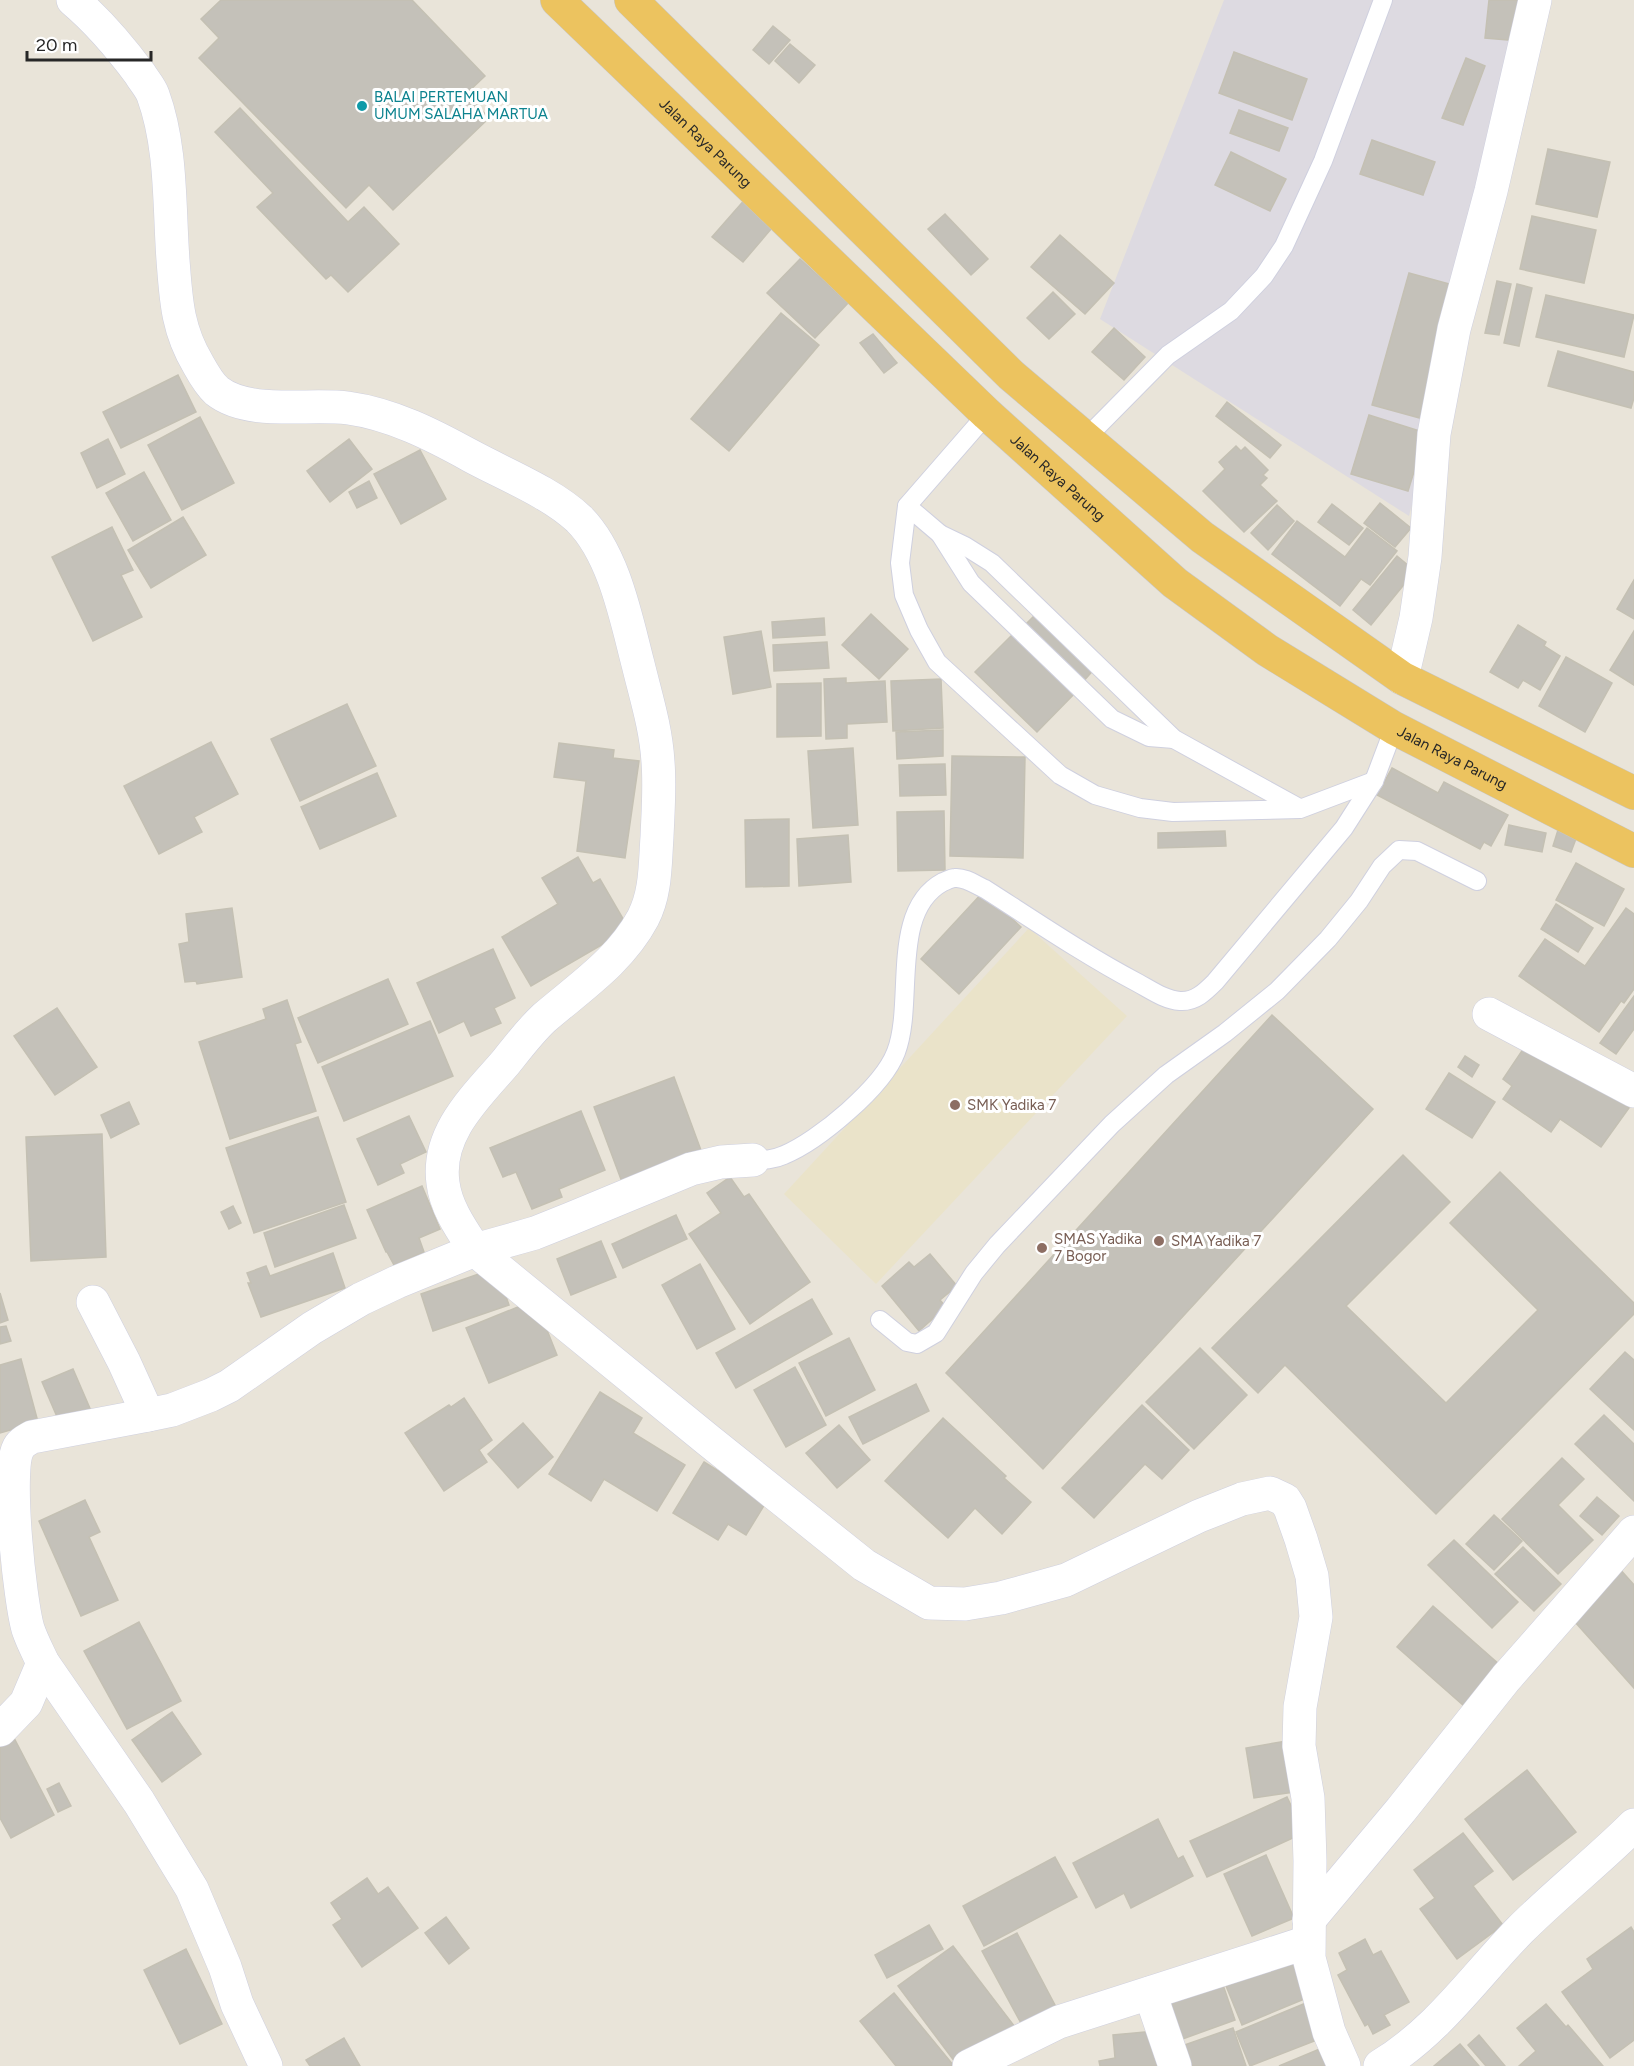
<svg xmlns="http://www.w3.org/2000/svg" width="1634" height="2066" font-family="Figtree,sans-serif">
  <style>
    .industrial { fill: #dddae1 }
    .education { fill: #eae3c9 }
    .building { fill: #c4c1b9; stroke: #c4c0b3; stroke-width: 1.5 }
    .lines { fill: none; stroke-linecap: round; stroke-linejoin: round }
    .service-casing { stroke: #cfd0df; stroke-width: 20 }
    .minor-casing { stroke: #cfd0df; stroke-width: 34 }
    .trunk-casing { stroke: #c7c7c7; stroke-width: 34 }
    .service { stroke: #fff; stroke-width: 18 }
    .minor { stroke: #fff; stroke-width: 33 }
    .trunk { stroke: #ecc35f; stroke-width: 33 }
    .culture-dot { fill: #0f9aa8; stroke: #fff; stroke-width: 2 }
    .education-dot { fill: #8d6e63; stroke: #fff; stroke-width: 2 }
    .labels { text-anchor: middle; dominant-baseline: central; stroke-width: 6; stroke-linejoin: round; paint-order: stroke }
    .culture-label { font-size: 15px; fill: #0d838f; stroke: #fff; text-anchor: start }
    .street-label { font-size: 15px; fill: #272727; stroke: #fff }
    .education-label { font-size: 15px; fill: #785e54; stroke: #fff; text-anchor: start }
  </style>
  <rect width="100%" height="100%" fill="#e9e4d9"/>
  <polygon class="industrial" points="1224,0 1540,0 1409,516 1100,319"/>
  <polygon class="education" points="1029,928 1127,1016 876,1284 784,1194"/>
  <g class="building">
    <polygon points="221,0 412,0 485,76 466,94 489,118 393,210 369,185 346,208 199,58 219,38 201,19"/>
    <polygon points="1489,0 1524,0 1519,41 1485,38"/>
    <polygon points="773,26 790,40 769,64 753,50"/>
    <polygon points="790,44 815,65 799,83 775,61"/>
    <polygon points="1234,52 1307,79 1292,120 1219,93"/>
    <polygon points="1466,58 1485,66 1463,125 1442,118"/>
    <polygon points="240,108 348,222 364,207 399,244 348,292 331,275 326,279 257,207 273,193 215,132"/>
    <polygon points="1239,110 1288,128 1279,151 1230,133"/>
    <polygon points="1372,140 1435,162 1423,195 1360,174"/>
    <polygon points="1548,149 1610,162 1597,217 1536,204"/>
    <polygon points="1231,152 1286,179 1270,211 1215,185"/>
    <polygon points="747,197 777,222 743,262 712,237"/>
    <polygon points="945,214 988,259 971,275 928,229"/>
    <polygon points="1532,216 1596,230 1584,283 1520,269"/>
    <polygon points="1060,235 1114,283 1085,314 1031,267"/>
    <polygon points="800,259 848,303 815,338 767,293"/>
    <polygon points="1409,273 1464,288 1427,420 1372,405"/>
    <polygon points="1497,281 1511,284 1499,335 1485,333"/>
    <polygon points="1517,284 1532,288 1519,346 1504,343"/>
    <polygon points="1053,292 1075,314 1049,339 1027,318"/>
    <polygon points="1546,295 1634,315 1624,357 1536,337"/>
    <polygon points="781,313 819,345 729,451 691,419"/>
    <polygon points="1114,328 1145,357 1124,380 1092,352"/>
    <polygon points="873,334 897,363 884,373 860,343"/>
    <polygon points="1558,351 1634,372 1634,398 1631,408 1548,386"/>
    <polygon points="178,375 196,412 121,448 103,412"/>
    <polygon points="1227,402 1281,445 1270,458 1216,416"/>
    <polygon points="1369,415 1426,433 1408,491 1351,474"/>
    <polygon points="200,417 234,483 182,510 148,445"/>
    <polygon points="108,439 125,474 97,488 81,453"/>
    <polygon points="349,439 372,469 330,502 307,471"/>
    <polygon points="1236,446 1241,451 1245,447 1268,470 1263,475 1267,478 1260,485 1277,501 1244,532 1203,491 1225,469 1219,462"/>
    <polygon points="420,450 446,499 401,524 374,474"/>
    <polygon points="144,472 171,520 133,541 106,493"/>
    <polygon points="369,481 377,498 357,508 349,492"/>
    <polygon points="1380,503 1411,528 1395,547 1364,523"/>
    <polygon points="1332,504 1363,528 1349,545 1318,522"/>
    <polygon points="1277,505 1294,521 1268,550 1251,533"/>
    <polygon points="183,517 206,555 151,588 128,550"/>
    <polygon points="1297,521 1345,557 1367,528 1397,551 1370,585 1361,579 1340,606 1272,554"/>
    <polygon points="112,527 133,570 121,575 142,617 93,641 52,557"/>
    <polygon points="1397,556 1415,571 1371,625 1353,610"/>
    <polygon points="1634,580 1634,619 1617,609"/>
    <polygon points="1038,612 1097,666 1081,684 1021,629"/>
    <polygon points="871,614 908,649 879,679 842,645"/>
    <polygon points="824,618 825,635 773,638 772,622"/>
    <polygon points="1518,625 1546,642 1544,646 1560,656 1540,690 1523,680 1518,688 1490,672"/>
    <polygon points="1017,630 1078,690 1037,732 975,672"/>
    <polygon points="761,631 771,687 733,694 724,637"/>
    <polygon points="1634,631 1634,685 1610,670"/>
    <polygon points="827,642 829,668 774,671 773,645"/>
    <polygon points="1566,657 1612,683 1585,732 1539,706"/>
    <polygon points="846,678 846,683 885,681 887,722 847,724 847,738 826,739 824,679"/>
    <polygon points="941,679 943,728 893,731 891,681"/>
    <polygon points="821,683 821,736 777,737 777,684"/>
    <polygon points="347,704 376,766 300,801 271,739"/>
    <polygon points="943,730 943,756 897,759 896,732"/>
    <polygon points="211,742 238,794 194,817 202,832 159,854 124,786"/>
    <polygon points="559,743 614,750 613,758 639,761 625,858 577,851 586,781 554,777"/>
    <polygon points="853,748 858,825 813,828 808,751"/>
    <polygon points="952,756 1025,757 1023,858 950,856"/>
    <polygon points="945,764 946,795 900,796 899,765"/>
    <polygon points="1392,768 1438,793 1444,782 1508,815 1491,846 1484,842 1480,849 1377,795"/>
    <polygon points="377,773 396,816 320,849 301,807"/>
    <polygon points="944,811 945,870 898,871 897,812"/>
    <polygon points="789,819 789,886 746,887 745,820"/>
    <polygon points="1509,825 1546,833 1542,852 1505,845"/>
    <polygon points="1558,830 1577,836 1571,852 1553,846"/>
    <polygon points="1225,831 1226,846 1158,848 1158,833"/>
    <polygon points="848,835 851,882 799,886 797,839"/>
    <polygon points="578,857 593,883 600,879 629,929 531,986 502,937 558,904 542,878"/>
    <polygon points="1576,863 1624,889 1604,926 1556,900"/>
    <polygon points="983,892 1021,927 959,994 921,959"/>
    <polygon points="1556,904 1593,928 1578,952 1541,929"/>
    <polygon points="232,908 242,977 197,984 196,981 185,982 179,944 189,942 186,914"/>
    <polygon points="1626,908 1634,914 1634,989 1624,1003 1621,1001 1599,1032 1519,976 1545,939 1585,966"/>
    <polygon points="493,949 515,998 494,1008 501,1023 471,1036 464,1021 439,1033 417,983"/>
    <polygon points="388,979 408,1024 318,1063 298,1018"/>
    <polygon points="1634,996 1634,1029 1616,1054 1600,1043"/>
    <polygon points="287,1000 301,1042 295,1044 316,1111 230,1139 199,1042 266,1019 263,1009"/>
    <polygon points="57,1008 97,1067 55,1095 14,1036"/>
    <polygon points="1272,1015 1373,1109 1043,1469 946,1373"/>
    <polygon points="430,1021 453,1076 344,1121 322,1067"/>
    <polygon points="1530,1039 1629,1108 1601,1147 1560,1119 1551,1132 1503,1099 1512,1086 1503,1079"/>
    <polygon points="1465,1056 1479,1065 1472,1077 1458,1067"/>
    <polygon points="1449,1073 1495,1102 1472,1138 1426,1109"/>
    <polygon points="674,1077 702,1153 622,1182 594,1107"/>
    <polygon points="129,1102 139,1124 111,1138 101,1115"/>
    <polygon points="581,1111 605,1170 559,1189 562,1197 532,1209 516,1172 503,1177 490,1148"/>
    <polygon points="409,1116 426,1152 400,1164 404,1173 378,1185 357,1139"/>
    <polygon points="318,1117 346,1202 254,1233 226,1148"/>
    <polygon points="102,1134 106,1257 31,1261 26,1137"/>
    <polygon points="1403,1155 1450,1202 1346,1306 1446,1403 1538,1310 1450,1223 1500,1172 1634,1303 1634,1314 1436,1514 1285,1365 1258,1393 1212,1348"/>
    <polygon points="730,1177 744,1197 749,1194 810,1282 750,1324 689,1234 721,1213 707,1193"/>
    <polygon points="422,1186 440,1229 419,1238 424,1252 394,1265 387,1252 386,1252 367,1210"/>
    <polygon points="344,1205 356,1238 275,1267 264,1233"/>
    <polygon points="233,1206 241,1223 229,1229 221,1212"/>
    <polygon points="676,1215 687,1239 623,1268 612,1244"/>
    <polygon points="601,1241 616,1277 571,1295 557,1259"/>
    <polygon points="333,1253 345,1288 261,1317 248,1283 251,1283 247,1273 266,1266 270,1276"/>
    <polygon points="930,1254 957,1286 940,1300 946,1307 919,1331 882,1286 909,1262 914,1267"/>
    <polygon points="700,1264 735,1329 697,1349 662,1285"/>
    <polygon points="496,1268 509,1305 433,1331 421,1294"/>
    <polygon points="0,1293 8,1320 0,1323"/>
    <polygon points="812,1299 832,1334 736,1388 716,1353"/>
    <polygon points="535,1300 557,1355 489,1383 466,1328"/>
    <polygon points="6,1326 11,1341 0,1344 0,1327"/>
    <polygon points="849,1338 875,1390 826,1416 799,1363"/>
    <polygon points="1200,1348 1247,1395 1194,1449 1146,1402"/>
    <polygon points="1625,1352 1634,1360 1634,1430 1590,1389"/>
    <polygon points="21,1359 38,1422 0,1433 0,1365"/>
    <polygon points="795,1367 826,1425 786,1447 754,1390"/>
    <polygon points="73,1369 92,1413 61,1426 42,1382"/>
    <polygon points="916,1384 929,1411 863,1444 849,1417"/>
    <polygon points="600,1392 642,1418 633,1433 685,1465 657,1511 604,1479 591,1501 549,1474"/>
    <polygon points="464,1398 492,1440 479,1450 487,1462 444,1491 405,1433 449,1405 451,1407"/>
    <polygon points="1142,1405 1189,1450 1162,1479 1145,1464 1094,1518 1062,1488"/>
    <polygon points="1604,1415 1634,1444 1634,1501 1575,1444"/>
    <polygon points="943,1418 1006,1476 1004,1478 1031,1502 1002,1534 975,1508 948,1538 885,1481"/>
    <polygon points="523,1423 553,1457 518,1488 488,1454"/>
    <polygon points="839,1425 870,1460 837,1488 806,1453"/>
    <polygon points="1562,1458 1584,1479 1558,1505 1593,1540 1558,1574 1502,1519"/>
    <polygon points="704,1462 749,1490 765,1504 746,1535 728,1524 718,1540 673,1513"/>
    <polygon points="1597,1497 1619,1516 1602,1535 1580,1516"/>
    <polygon points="85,1500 100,1532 89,1537 118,1600 81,1616 39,1521"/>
    <polygon points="1494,1515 1522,1541 1494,1570 1466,1544"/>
    <polygon points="1454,1540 1518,1602 1492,1628 1428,1565"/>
    <polygon points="1523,1547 1561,1584 1534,1611 1495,1574"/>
    <polygon points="1618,1567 1634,1585 1634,1688 1567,1613"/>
    <polygon points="1433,1606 1500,1665 1464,1706 1397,1647"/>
    <polygon points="139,1622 181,1701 127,1729 84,1651"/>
    <polygon points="172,1712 201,1754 162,1782 132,1740"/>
    <polygon points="12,1734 54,1815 11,1838 0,1818 0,1740"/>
    <polygon points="1286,1741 1294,1792 1254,1798 1246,1748"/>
    <polygon points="1527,1770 1576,1832 1513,1880 1465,1819"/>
    <polygon points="59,1783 71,1806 58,1812 47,1789"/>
    <polygon points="1287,1797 1304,1833 1207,1877 1190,1841"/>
    <polygon points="1158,1819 1178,1859 1183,1856 1193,1876 1131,1908 1124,1893 1096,1908 1073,1863"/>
    <polygon points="1463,1833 1493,1871 1473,1886 1503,1925 1457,1959 1420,1909 1435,1898 1414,1870"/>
    <polygon points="1266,1855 1294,1918 1252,1936 1224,1874"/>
    <polygon points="1055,1857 1077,1897 984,1946 963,1906"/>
    <polygon points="367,1878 378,1894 388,1887 418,1928 362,1967 333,1925 342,1919 331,1903"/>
    <polygon points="446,1917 469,1948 449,1964 425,1933"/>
    <polygon points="929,1925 943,1949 887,1978 875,1955"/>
    <polygon points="1631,1927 1634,1932 1634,2040 1610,2058 1562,1992 1593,1969 1587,1959"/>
    <polygon points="1017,1933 1056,2007 1022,2025 982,1951"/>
    <polygon points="1365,1939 1373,1955 1381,1951 1409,2002 1384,2015 1390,2025 1373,2034 1368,2024 1365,2026 1338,1975 1347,1970 1339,1953"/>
    <polygon points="953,1946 1015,2027 958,2066 898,1986"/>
    <polygon points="186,1949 222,2024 180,2044 144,1970"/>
    <polygon points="1293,1959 1309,1997 1242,2025 1226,1986"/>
    <polygon points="1221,1979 1235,2020 1177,2041 1162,2000"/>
    <polygon points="894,1993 954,2066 896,2066 860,2021"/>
    <polygon points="1313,2000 1327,2036 1250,2066 1236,2032"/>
    <polygon points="1546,2004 1566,2027 1568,2025 1603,2066 1519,2066 1536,2051 1517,2028"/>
    <polygon points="1233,2028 1246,2066 1182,2066 1176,2048"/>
    <polygon points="1155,2031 1159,2066 1100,2066 1099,2061 1115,2058 1113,2035"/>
    <polygon points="1479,2035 1505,2066 1486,2066 1468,2045"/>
    <polygon points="344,2038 360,2066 310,2066 306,2060"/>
    <polygon points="1460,2044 1479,2066 1434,2066"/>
    <polygon points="1322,2048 1329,2066 1279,2066"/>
  </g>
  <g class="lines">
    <defs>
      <g id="service">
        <polyline points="987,414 907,506 900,563 904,595 919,630 937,662 1060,775 1095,795 1140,808 1173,812 1300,809 1374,781"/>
        <polyline points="1086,438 1168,355 1231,311 1264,276 1284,246 1323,161 1383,0"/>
        <polyline points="907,506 940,534 965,546 992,563 1174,739 1299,808"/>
        <polyline points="940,534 971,583 1112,719 1149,737 1174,739"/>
        <path d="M753,1160C764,1160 773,1160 784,1155C818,1141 883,1087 896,1052C915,1003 889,911 943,882C946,881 951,878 955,878C965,877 976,885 985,889C1035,921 1085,955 1138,983C1151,990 1165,1000 1180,1001C1195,1002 1205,992 1215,982L1344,828L1374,781L1394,728"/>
        <polyline points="880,1320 907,1342 917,1344 936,1333 974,1273 997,1245 1112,1124 1166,1075 1225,1033 1277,991 1328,939 1359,901 1382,866 1399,850 1417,851 1477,881"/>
      </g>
      <g id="minor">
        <path d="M73,0C99,22 120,47 140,74C144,81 150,87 153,95C172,147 169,206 173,260C176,299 177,329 198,364C203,373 209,384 217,391C249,416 309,403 348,408C392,414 433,435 471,456C506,475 550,492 579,519C614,554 626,618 638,664C646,697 656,728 658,762C660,787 658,812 657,837C655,865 656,893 643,918C620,961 580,987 544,1018C530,1031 518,1047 506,1062C476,1097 436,1133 443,1183C446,1208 462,1230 475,1250L708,1440L864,1565L929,1603L965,1604L1001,1598L1066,1580L1199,1516L1242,1499L1270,1493L1285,1500L1290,1508L1301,1539L1312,1576L1316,1617L1300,1707L1299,1746L1308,1798L1310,1861L1309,1958L1329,2032L1344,2066"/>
        <polyline points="1402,678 1416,618 1425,557 1434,434 1454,329 1491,191 1535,0"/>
        <polyline points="1489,1014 1634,1091"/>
        <polyline points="93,1302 124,1362 148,1415"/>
        <polyline points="0,1730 26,1703 43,1663"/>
        <polyline points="1309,1920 1401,1810 1506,1678 1634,1532"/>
        <polyline points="1150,1993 1175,2066"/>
        <path d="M266,2066L237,2004L225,1967L192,1889L139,1802L43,1663C38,1652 32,1641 28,1629C20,1602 6,1471 18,1449C20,1443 27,1440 32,1437L148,1415L172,1410L211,1395L229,1386L312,1328L361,1299L397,1282L475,1250L535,1233L570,1219L691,1169L721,1162L753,1160"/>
        <polyline points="969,2066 1059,2022 1308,1942"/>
        <path d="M1380,2066C1438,2031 1474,1977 1520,1930C1557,1893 1598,1861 1634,1825"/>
      </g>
      <g id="trunk">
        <path id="s1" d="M557,0L987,414L1175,583L1267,650L1394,728L1634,851"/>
        <polyline points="631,0 1011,375 1202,537 1402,678 1634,793"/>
      </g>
    </defs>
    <use href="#service" class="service-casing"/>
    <use href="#minor" class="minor-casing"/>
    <use href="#trunk" class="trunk-casing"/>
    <use href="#service" class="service"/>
    <use href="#minor" class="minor"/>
    <use href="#trunk" class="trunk"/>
  </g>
  <circle class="culture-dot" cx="362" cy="106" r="6"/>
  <g class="education-dot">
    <circle cx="955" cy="1105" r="6"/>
    <circle cx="1159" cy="1241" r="6"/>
    <circle cx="1042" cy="1248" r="6"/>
  </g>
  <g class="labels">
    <g class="culture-label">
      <text x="374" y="97">BALAI PERTEMUAN<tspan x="374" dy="17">UMUM SALAHA MARTUA</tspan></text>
    </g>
    <g class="street-label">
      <text stroke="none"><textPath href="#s1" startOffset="206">Jalan Raya Parung</textPath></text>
      <text stroke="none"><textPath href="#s1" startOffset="692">Jalan Raya Parung</textPath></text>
      <text stroke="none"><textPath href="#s1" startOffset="1178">Jalan Raya Parung</textPath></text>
    </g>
    <g class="education-label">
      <text x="967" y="1105">SMK Yadika 7</text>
      <text x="1054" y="1239">SMAS Yadika<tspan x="1054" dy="17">7 Bogor</tspan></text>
      <text x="1171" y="1241">SMA Yadika 7</text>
    </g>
  </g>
  <path d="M27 51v9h124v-9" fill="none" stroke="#272727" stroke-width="3"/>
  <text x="36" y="51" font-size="18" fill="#272727" stroke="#ffffff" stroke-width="4.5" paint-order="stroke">20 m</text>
</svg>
